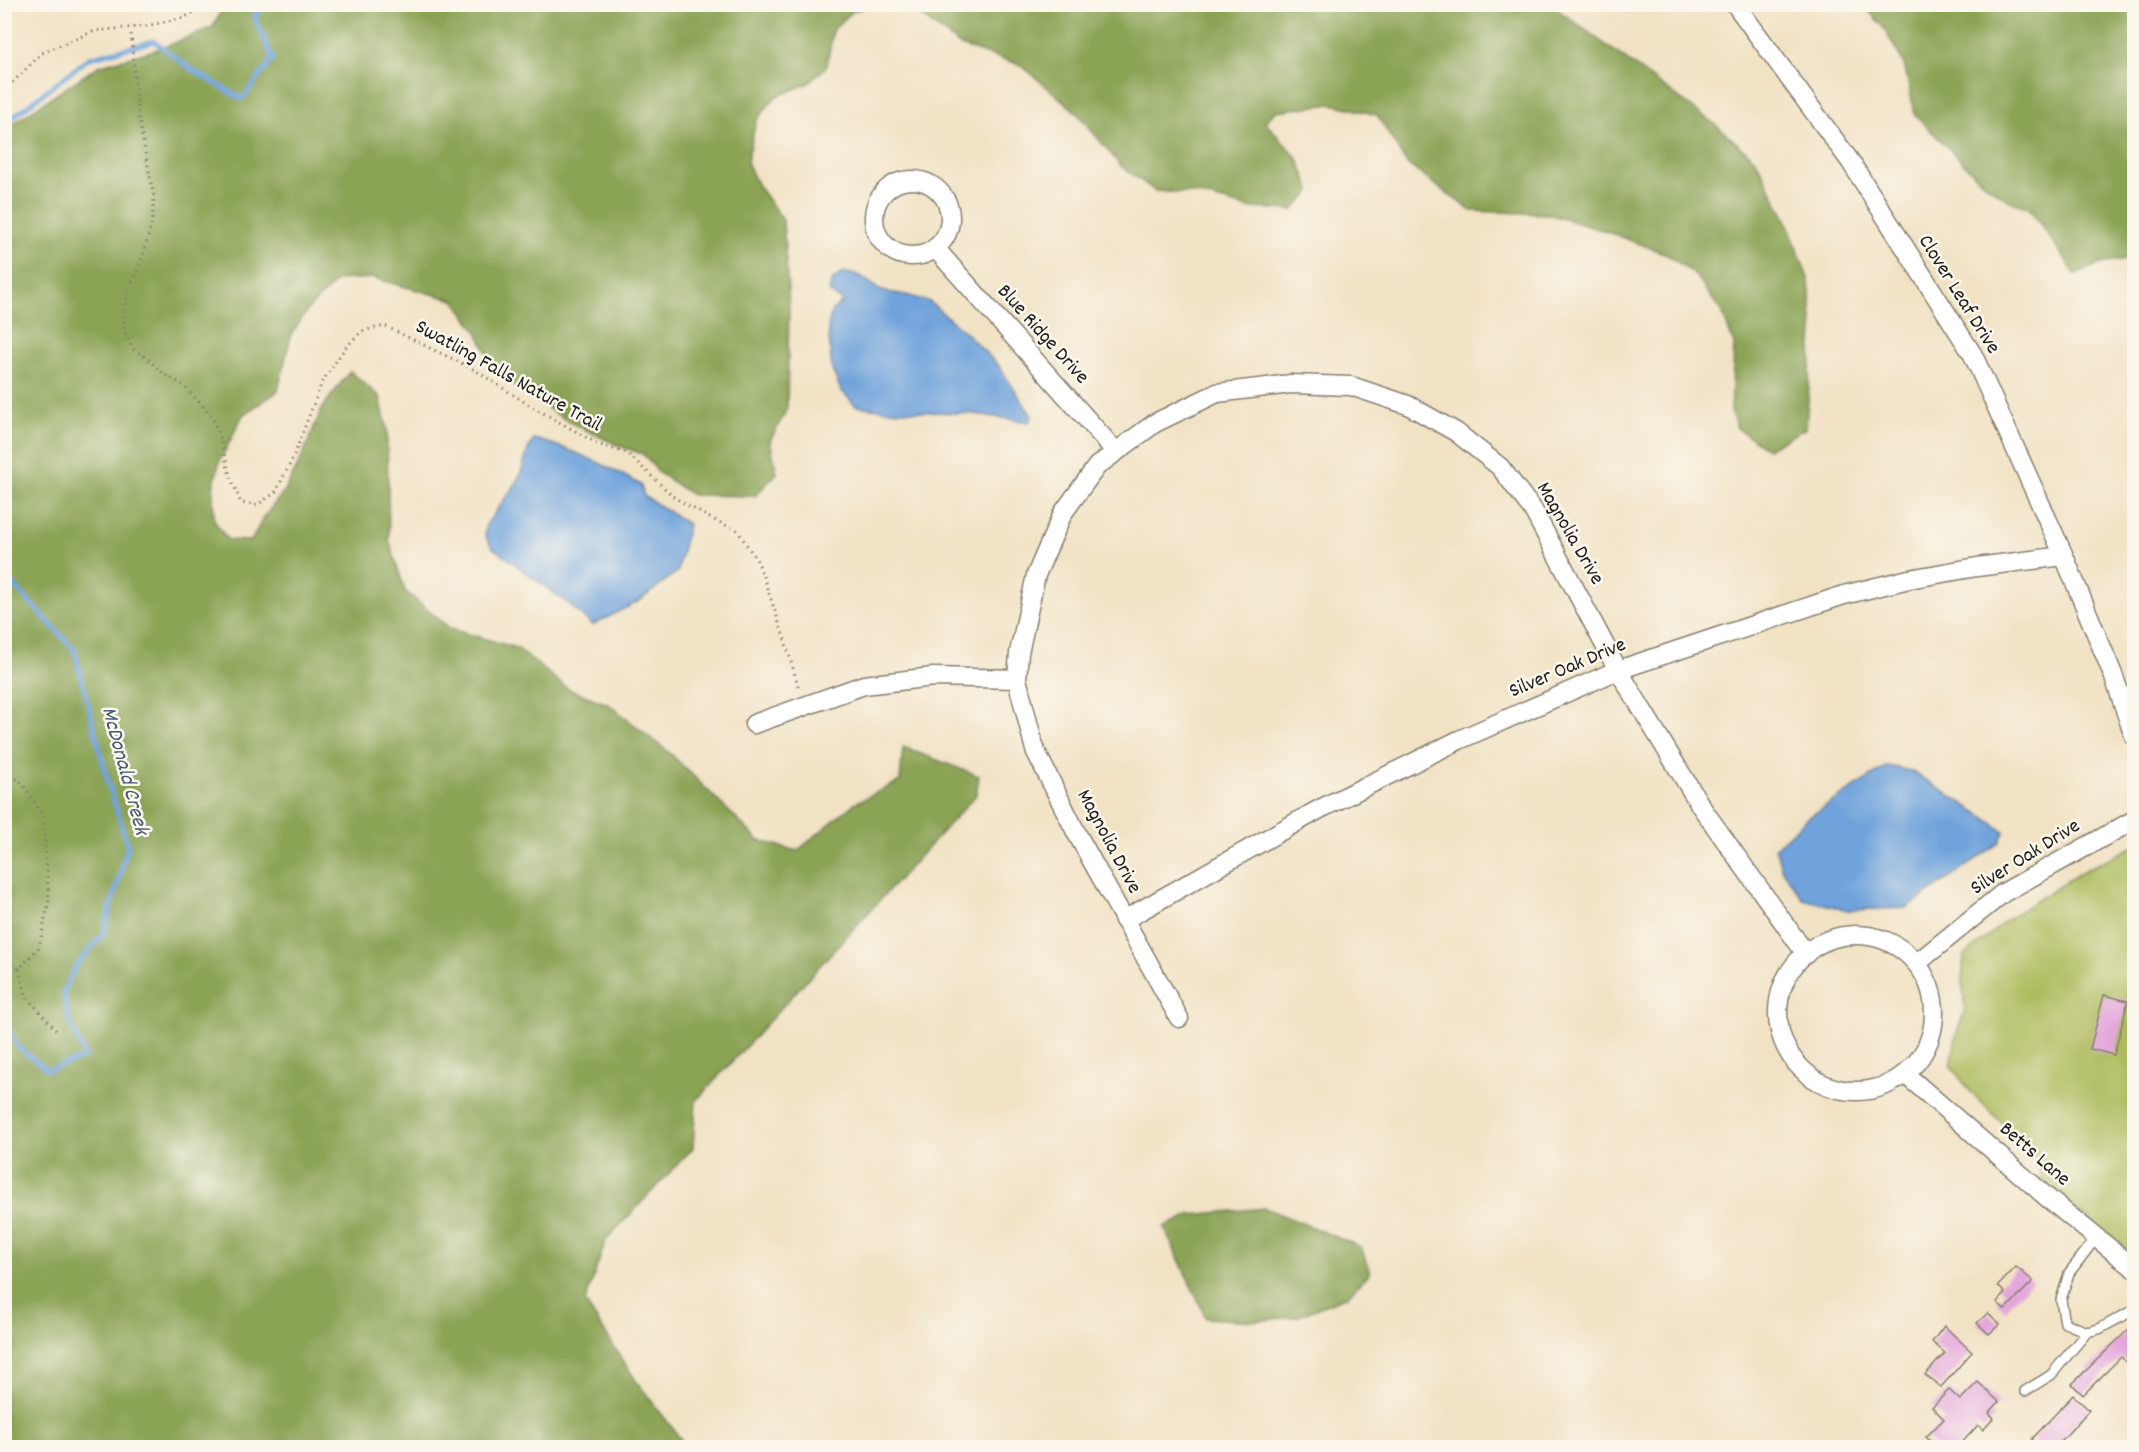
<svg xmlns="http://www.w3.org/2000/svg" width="2139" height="1452" font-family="Dekko,sans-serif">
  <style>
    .green { fill: #adbb5d; stroke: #646c3c; stroke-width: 1.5 }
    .forest { fill: #8aa354; stroke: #536038; stroke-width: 1.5 }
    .water { fill: #6fa3db; stroke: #46607c; stroke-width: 1.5 }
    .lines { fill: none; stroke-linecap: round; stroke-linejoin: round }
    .stream { stroke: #6fa3db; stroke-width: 5 }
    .building { fill: #e4a7dc }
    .service-casing { stroke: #867f70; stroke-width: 12 }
    .minor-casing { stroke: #867f70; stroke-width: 21 }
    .path { stroke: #867f70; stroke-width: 3; stroke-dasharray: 1.5 4.5; stroke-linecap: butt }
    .service { stroke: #fff; stroke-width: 9 }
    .minor { stroke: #fff; stroke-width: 18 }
    .labels { text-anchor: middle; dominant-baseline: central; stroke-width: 5; stroke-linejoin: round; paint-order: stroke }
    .street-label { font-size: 21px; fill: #1c1c1c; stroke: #fbf7ec }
    .water-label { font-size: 22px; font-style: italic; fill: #415972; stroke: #fbf7ec }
  </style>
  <rect width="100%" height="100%" fill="#fbf7ec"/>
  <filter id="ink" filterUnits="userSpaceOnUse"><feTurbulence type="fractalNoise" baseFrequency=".0167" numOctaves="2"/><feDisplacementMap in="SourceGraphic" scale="12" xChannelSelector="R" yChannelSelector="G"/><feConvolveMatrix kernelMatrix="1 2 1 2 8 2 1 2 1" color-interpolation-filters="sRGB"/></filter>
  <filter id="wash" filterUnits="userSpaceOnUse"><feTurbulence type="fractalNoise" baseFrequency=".008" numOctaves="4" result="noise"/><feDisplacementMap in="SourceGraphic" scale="24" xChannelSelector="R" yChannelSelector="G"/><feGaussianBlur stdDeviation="1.35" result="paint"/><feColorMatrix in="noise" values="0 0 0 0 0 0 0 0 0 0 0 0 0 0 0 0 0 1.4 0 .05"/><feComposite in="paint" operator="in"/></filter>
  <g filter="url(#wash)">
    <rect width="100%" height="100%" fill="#f1e2c4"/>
    <polygon class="green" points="2134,846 2134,1255 2042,1183 2037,1158 1969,1090 1951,1066 1956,1036 1965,1009 1962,980 1964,956 2009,918 2083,871"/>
    <g class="forest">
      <polygon points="224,5 873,5 853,11 833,30 827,66 809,83 775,97 756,121 747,162 758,186 783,220 789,304 787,409 770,441 777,473 755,496 692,495 659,473 643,454 619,446 569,422 507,381 490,360 476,330 454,300 373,278 338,280 309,308 291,335 278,391 243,415 219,463 213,489 214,520 228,540 251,541 264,517 285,490 301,459 322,408 350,371 380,397 387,429 389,540 405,591 451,629 517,648 568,689 608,704 671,754 758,840 797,851 855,803 900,781 903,747 979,776 976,795 696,1101 693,1148 606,1240 585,1302 637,1382 687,1447 5,1447 5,129 98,66 162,48 213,27"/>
      <polygon points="907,5 1551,5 1716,125 1756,160 1785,217 1809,281 1813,331 1806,428 1767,449 1737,428 1731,411 1734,344 1722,312 1694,274 1664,253 1605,231 1548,214 1471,211 1407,164 1377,115 1332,104 1276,111 1265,122 1298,159 1311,191 1293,210 1249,208 1197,194 1155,191 1121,166 1076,112 1021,65 961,46"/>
      <path d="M1864,5H2134V259C2112,259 2095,265 2076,275L2029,208L2010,201L1982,182L1915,115L1904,64L1883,27Z"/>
      <polygon points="1265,1208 1361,1247 1370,1273 1347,1296 1296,1317 1253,1321 1206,1318 1164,1227 1190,1215"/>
    </g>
    <g class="water">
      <polygon points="843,272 860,276 882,291 906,295 930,302 967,334 999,366 1032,416 1029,422 975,414 887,410 856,406 841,390 832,370 828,327 832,310 843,302 829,292 832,281"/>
      <path d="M534,439C571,448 608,466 641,485L644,496L688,524C686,540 680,555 678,571L639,601L593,625L570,605L492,547L485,535L486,525L515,485L521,473L528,449Z"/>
      <polygon points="1887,766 1911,771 1980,814 2004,832 1999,843 1907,908 1848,910 1803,899 1781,868 1775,847 1809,817"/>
    </g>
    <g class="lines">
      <g class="stream">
        <polyline points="4,124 89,58 154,41 191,69 242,99 273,59 254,16 267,4"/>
        <polyline points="4,575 74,649 108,782 128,846 103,934 75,967 63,993 69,1021 85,1057 48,1070 18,1047 4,1019"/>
      </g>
    </g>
    <g id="blocks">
      <g class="building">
        <polygon points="2104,995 2128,1001 2114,1055 2090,1049"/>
        <polygon points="2016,1267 2033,1281 2005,1310 1997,1302 2005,1293 1998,1286"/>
        <polygon points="1988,1313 2000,1324 1989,1334 1977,1323"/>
        <polygon points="1944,1326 1972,1352 1941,1387 1925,1375 1945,1353 1932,1342"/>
        <polygon points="2132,1326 2134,1328 2134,1371 2121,1357 2083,1395 2072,1384"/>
        <polygon points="1978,1382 1999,1402 1989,1413 1994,1418 1983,1430 1978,1425 1957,1448 1937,1448 1926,1437 1944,1419 1932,1407 1949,1390 1960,1400"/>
        <polygon points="2073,1395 2089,1410 2055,1448 2041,1448 2032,1439"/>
      </g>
    </g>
  </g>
  <g filter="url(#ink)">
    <use href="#blocks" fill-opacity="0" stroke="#867f70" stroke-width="1.5"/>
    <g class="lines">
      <defs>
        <g id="service">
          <polyline points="2096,1238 2069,1273 2061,1300 2065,1323 2087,1332 2099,1329 2134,1310"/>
          <polyline points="2025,1391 2051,1375 2087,1332"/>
        </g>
        <g id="minor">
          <polyline points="1735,4 1850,161 1973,355 2064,556 2114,677 2134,736"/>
          <circle cx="912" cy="218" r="38"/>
          <polyline points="935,248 1116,452"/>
          <polyline points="754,724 864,685 933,677 1017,679"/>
          <polyline points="1124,920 1318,810 1459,740 1618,670 1844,595 1909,579 1977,567 2064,556"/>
          <circle cx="1856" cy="1013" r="78"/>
          <polyline points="1917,963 2003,893 2134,820"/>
          <polyline points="1179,1018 1077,834 1035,750 1017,679 1019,653 1036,575 1063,513 1097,466 1155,423 1217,393 1291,384 1351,386 1408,405 1456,432 1500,467 1533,510 1618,670 1702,808 1806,954"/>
          <polyline points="1905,1074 2050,1200 2134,1268"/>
        </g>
      </defs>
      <use href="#service" class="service-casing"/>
      <use href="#minor" class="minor-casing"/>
      <g class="path">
        <polyline points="131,34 138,116 154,197 152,223 142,258 128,292 123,315 125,333 133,349 147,358 164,374 183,385 211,415 219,434 230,476 241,503 257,505 275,493 293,458 322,382 345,348 362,331 385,326 475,370 529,405 600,445 627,453 675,498 710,518 737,530 758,562 785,640 799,689"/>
        <polyline points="4,91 42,53 94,31 146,26 183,18 209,4"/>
        <polyline points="4,781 19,779 43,815 49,900 39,947 19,969 4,961"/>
        <polyline points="19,969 26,996 56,1030"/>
      </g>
      <use href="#service" class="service"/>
      <use href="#minor" class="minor"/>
    </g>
  </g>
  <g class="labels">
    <g class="street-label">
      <text transform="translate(1958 295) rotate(58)">Clover Leaf Drive</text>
      <text transform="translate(1042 335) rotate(48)">Blue Ridge Drive</text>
      <text transform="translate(508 377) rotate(29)">Swatling Falls Nature Trail</text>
      <text transform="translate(1569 534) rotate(60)">Magnolia Drive</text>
      <text transform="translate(1568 669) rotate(-23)">Silver Oak Drive</text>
      <text transform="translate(1108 842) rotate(62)">Magnolia Drive</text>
      <text transform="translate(2026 858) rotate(-32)">Silver Oak Drive</text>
      <text transform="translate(2034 1155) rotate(41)">Betts Lane</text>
    </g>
    <g class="water-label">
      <text transform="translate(124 771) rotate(75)">McDonald Creek</text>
    </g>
  </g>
  <rect width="2139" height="1452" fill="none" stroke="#fbf7ec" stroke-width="24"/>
</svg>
